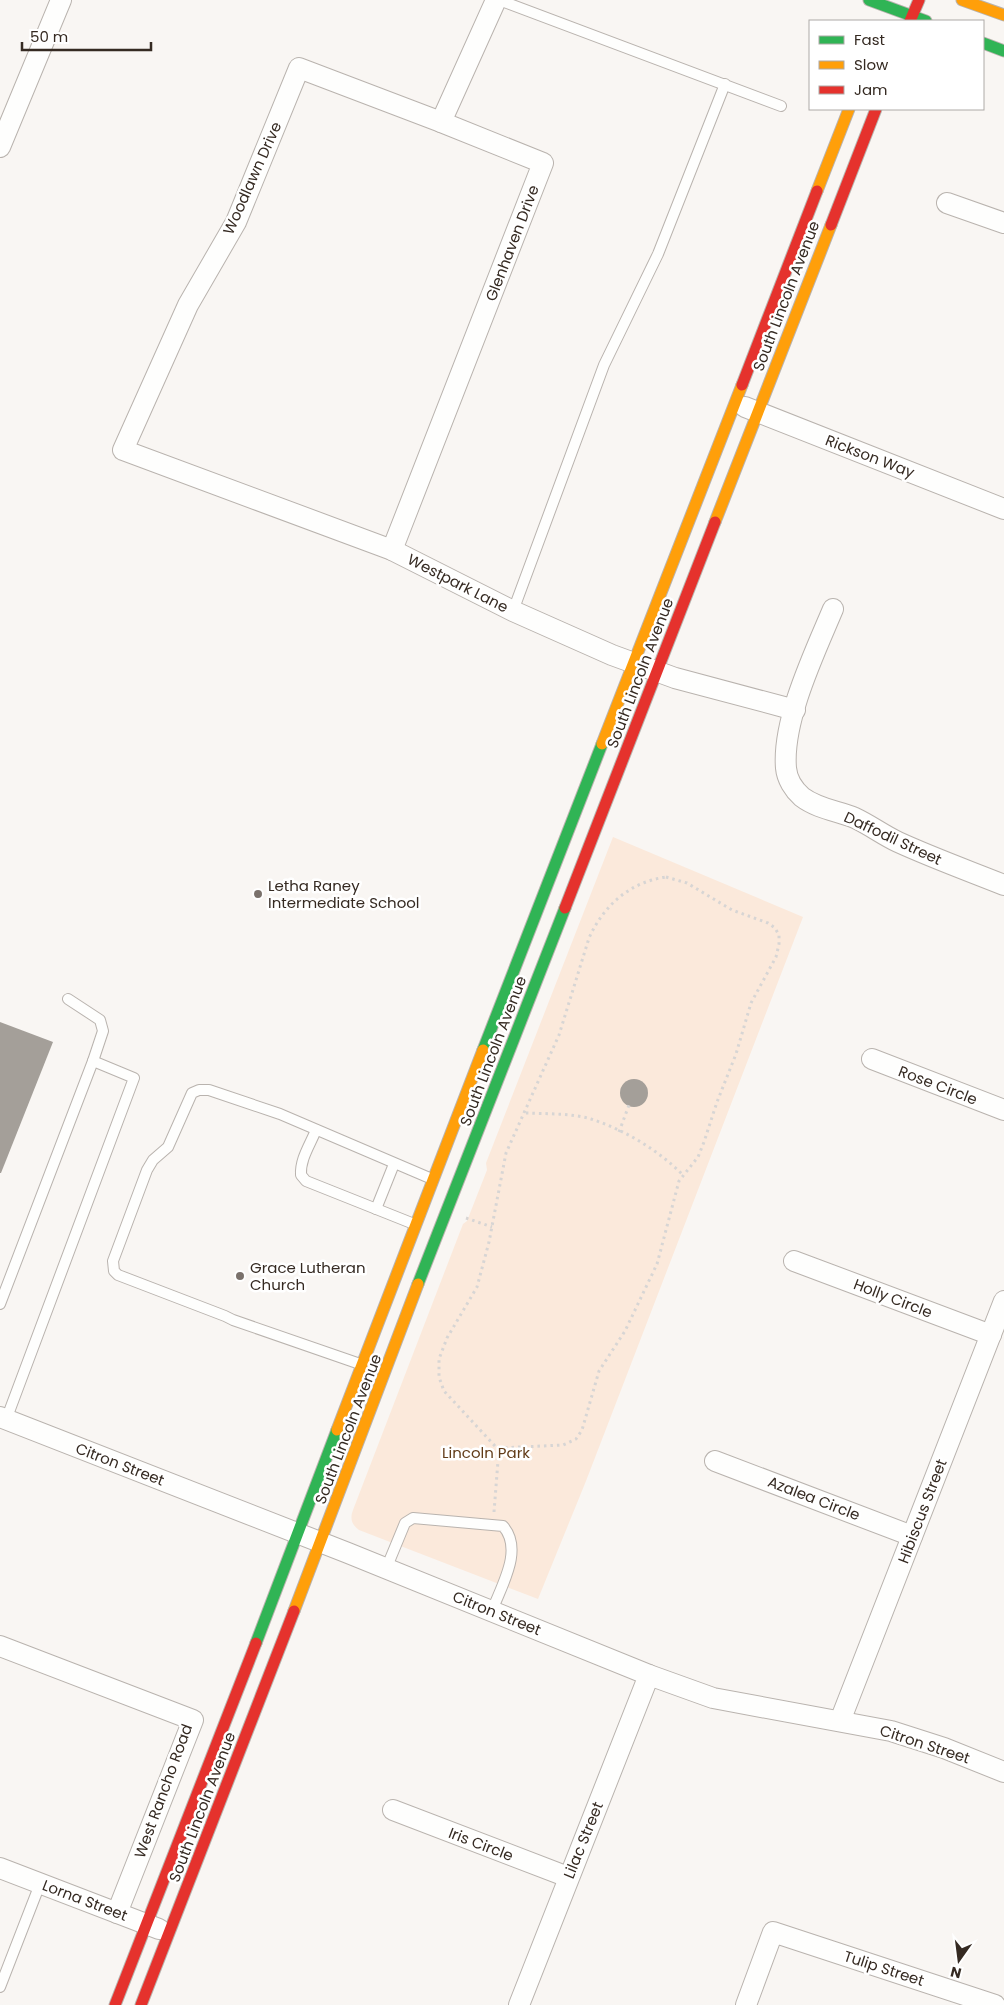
<svg xmlns="http://www.w3.org/2000/svg" width="1004" height="2005" font-family="Poppins,sans-serif">
  <style>
    .green { fill: #fbe9db }
    .building { fill: #a49f99 }
    .lines { fill: none; stroke-linecap: round; stroke-linejoin: round }
    .lane-casing { stroke: #b9b3ae; stroke-width: 12 }
    .street-casing { stroke: #b9b3ae; stroke-width: 22 }
    .fast-casing { stroke: #b9b3ae; stroke-width: 13 }
    .slow-casing { stroke: #b9b3ae; stroke-width: 13 }
    .jam-casing { stroke: #b9b3ae; stroke-width: 13 }
    .path { stroke: #d7d5d4; stroke-width: 3; stroke-dasharray: 2.5 4; stroke-linecap: butt }
    .lane { stroke: #fefefd; stroke-width: 10 }
    .street { stroke: #fefefd; stroke-width: 20 }
    .fast { stroke: #30b455; stroke-width: 11 }
    .slow { stroke: #ff9f0a; stroke-width: 11 }
    .jam { stroke: #e5322d; stroke-width: 11 }
    .poi-dot { fill: #7a716b; stroke: #fff; stroke-width: 2 }
    .labels { text-anchor: middle; dominant-baseline: central; stroke-width: 5; stroke-linejoin: round; paint-order: stroke }
    .street-label { font-size: 15px; fill: #352a22; stroke: #fff }
    .poi-label { font-size: 15px; fill: #352a22; stroke: #fff; text-anchor: start }
    .park-label { font-size: 15px; fill: #623c19; stroke: #fff }
  </style>
  <rect width="100%" height="100%" fill="#f9f6f3"/>
  <path class="green" d="M613,837L803,917L586,1481L538,1599L359,1530C351,1524 350,1518 353,1510L463,1224L467,1221L487,1170L486,1163Z"/>
  <g class="building">
    <polygon points="0,1022 53,1042 1,1173 0,1173"/>
    <circle cx="634" cy="1093" r="14"/>
  </g>
  <g class="lines">
    <defs>
      <g id="lane">
        <polyline points="499,0 781,106"/>
        <polyline points="513,611 604,365 658,254 725,84"/>
        <polyline points="68,999 100,1020 103,1031 93,1061"/>
        <path d="M316,1130C310,1145 300,1159 301,1175L306,1181L414,1224"/>
        <polyline points="376,1209 394,1164"/>
        <polyline points="0,1304 93,1061 134,1078 6,1420"/>
        <polyline points="360,1364 233,1320 225,1316 118,1275 114,1271 113,1261 147,1170 153,1160 168,1147 192,1093 199,1090 209,1090 280,1114 432,1179"/>
        <path d="M386,1569L405,1523L413,1518L503,1526C524,1550 501,1586 492,1611"/>
        <polyline points="0,1987 40,1884"/>
      </g>
      <g id="street">
        <polyline points="441,122 299,68 236,222 188,305 123,450 392,550 513,611 612,655 675,678 795,710"/>
        <polyline points="0,147 61,0"/>
        <polyline points="947,203 1004,223"/>
        <polyline points="745,407 1004,509"/>
        <polyline points="392,550 543,163 441,122 496,0"/>
        <path d="M833,609C815,652 782,720 786,768C787,779 794,790 802,797C818,809 838,811 855,818C870,825 883,835 898,842C933,858 969,871 1004,885"/>
        <polyline points="872,1059 1004,1110"/>
        <polyline points="794,1261 991,1335"/>
        <polyline points="0,1417 348,1553 649,1675 713,1698 891,1731 944,1748 1004,1772"/>
        <polyline points="715,1461 912,1536"/>
        <polyline points="0,1646 193,1720 117,1913"/>
        <polyline points="840,1721 1004,1301"/>
        <polyline points="393,1810 568,1877"/>
        <polyline points="0,1868 159,1929"/>
        <polyline points="519,2005 649,1675"/>
        <polyline points="746,2005 773,1932 995,2005"/>
      </g>
      <g id="fast">
        <polyline points="869,0 926,21"/>
        <polyline points="983,43 1004,51"/>
        <polyline points="483,1050 602,744"/>
        <polyline points="418,1284 565,908"/>
        <polyline points="256,1643 337,1430"/>
      </g>
      <g id="slow">
        <polyline points="962,0 1004,15"/>
        <polyline points="817,191 849,109"/>
        <polyline points="715,522 831,225"/>
        <polyline points="602,744 742,385"/>
        <polyline points="337,1430 483,1050"/>
        <polyline points="294,1611 418,1284"/>
      </g>
      <g id="jam">
        <polyline points="910,21 919,0"/>
        <polyline points="831,225 876,109"/>
        <polyline points="742,385 817,191"/>
        <polyline points="565,908 715,522"/>
        <polyline points="115,2005 256,1643"/>
        <polyline points="141,2005 294,1611"/>
      </g>
    </defs>
    <use href="#lane" class="lane-casing"/>
    <use href="#street" class="street-casing"/>
    <use href="#fast" class="fast-casing"/>
    <use href="#slow" class="slow-casing"/>
    <use href="#jam" class="jam-casing"/>
    <g class="path">
      <path d="M666,877L687,883L732,910L768,923L775,928L779,935V944L776,957L751,1003L736,1054L717,1102L704,1142L698,1157L679,1181L657,1264L625,1331L599,1371L582,1430L576,1439L563,1445L499,1448L495,1446L444,1391L439,1377V1359L447,1338L477,1287L489,1242L506,1153L559,1035L589,938C604,905 630,882 666,877Z"/>
      <path d="M526,1113C546,1114 571,1113 591,1119C625,1130 658,1150 683,1175"/>
      <polyline points="619,1132 629,1105"/>
      <polyline points="466,1218 492,1227"/>
      <polyline points="494,1512 499,1448"/>
    </g>
    <use href="#lane" class="lane"/>
    <use href="#street" class="street"/>
    <use href="#fast" class="fast"/>
    <use href="#slow" class="slow"/>
    <use href="#jam" class="jam"/>
  </g>
  <g class="poi-dot">
    <circle cx="258" cy="894" r="5"/>
    <circle cx="240" cy="1276" r="5"/>
  </g>
  <g class="labels">
    <g class="street-label">
      <text transform="translate(252 178) rotate(-66)">Woodlawn Drive</text>
      <text transform="translate(512 243) rotate(-69)">Glenhaven Drive</text>
      <text transform="translate(786 296) rotate(-69)">South Lincoln Avenue</text>
      <text transform="translate(870 456) rotate(21)">Rickson Way</text>
      <text transform="translate(458 583) rotate(27)">Westpark Lane</text>
      <text transform="translate(640 673) rotate(-69)">South Lincoln Avenue</text>
      <text transform="translate(893 838) rotate(25)">Daffodil Street</text>
      <text transform="translate(493 1051) rotate(-69)">South Lincoln Avenue</text>
      <text transform="translate(938 1085) rotate(21)">Rose Circle</text>
      <text transform="translate(893 1298) rotate(21)">Holly Circle</text>
      <text transform="translate(348 1429) rotate(-69)">South Lincoln Avenue</text>
      <text transform="translate(120 1464) rotate(21)">Citron Street</text>
      <text transform="translate(814 1498) rotate(21)">Azalea Circle</text>
      <text transform="translate(922 1511) rotate(-69)">Hibiscus Street</text>
      <text transform="translate(497 1613) rotate(22)">Citron Street</text>
      <text transform="translate(925 1744) rotate(18)">Citron Street</text>
      <text transform="translate(163 1791) rotate(-70)">West Rancho Road</text>
      <text transform="translate(202 1807) rotate(-69)">South Lincoln Avenue</text>
      <text transform="translate(583 1840) rotate(-68)">Lilac Street</text>
      <text transform="translate(481 1844) rotate(21)">Iris Circle</text>
      <text transform="translate(85 1900) rotate(21)">Lorna Street</text>
      <text transform="translate(884 1968) rotate(18)">Tulip Street</text>
    </g>
    <g class="poi-label">
      <text x="268" y="885">Letha Raney<tspan x="268" dy="17">Intermediate School</tspan></text>
      <text x="250" y="1267">Grace Lutheran<tspan x="250" dy="17">Church</tspan></text>
    </g>
    <g class="park-label">
      <text x="486" y="1452">Lincoln Park</text>
    </g>
  </g>
  <rect x="809" y="20" width="175" height="90" fill="#ffffff" stroke="#aeaaa7"/>
  <rect x="819" y="36" width="25" height="8" fill="#30b455" stroke="#aeaaa7"/>
  <text x="854" y="45" font-size="15" fill="#352a22">Fast</text>
  <rect x="819" y="61" width="25" height="8" fill="#ff9f0a" stroke="#aeaaa7"/>
  <text x="854" y="70" font-size="15" fill="#352a22">Slow</text>
  <rect x="819" y="86" width="25" height="8" fill="#e5322d" stroke="#aeaaa7"/>
  <text x="854" y="95" font-size="15" fill="#352a22">Jam</text>
  <g transform="translate(959 1960) rotate(194)" stroke="#ffffff" stroke-width="4" paint-order="stroke">
  <path d="M0-4L9 19L0 12L-9 19Z" fill="#352a22"/>
  <text y="-8" font-size="14" font-weight="bold" text-anchor="middle" fill="#352a22">N</text>
  </g>
  <path d="M22 42v8h129v-8" fill="none" stroke="#352a22" stroke-width="2.5"/>
  <text x="30" y="42" font-size="15" fill="#352a22" stroke="#ffffff" stroke-width="4" paint-order="stroke">50 m</text>
</svg>
